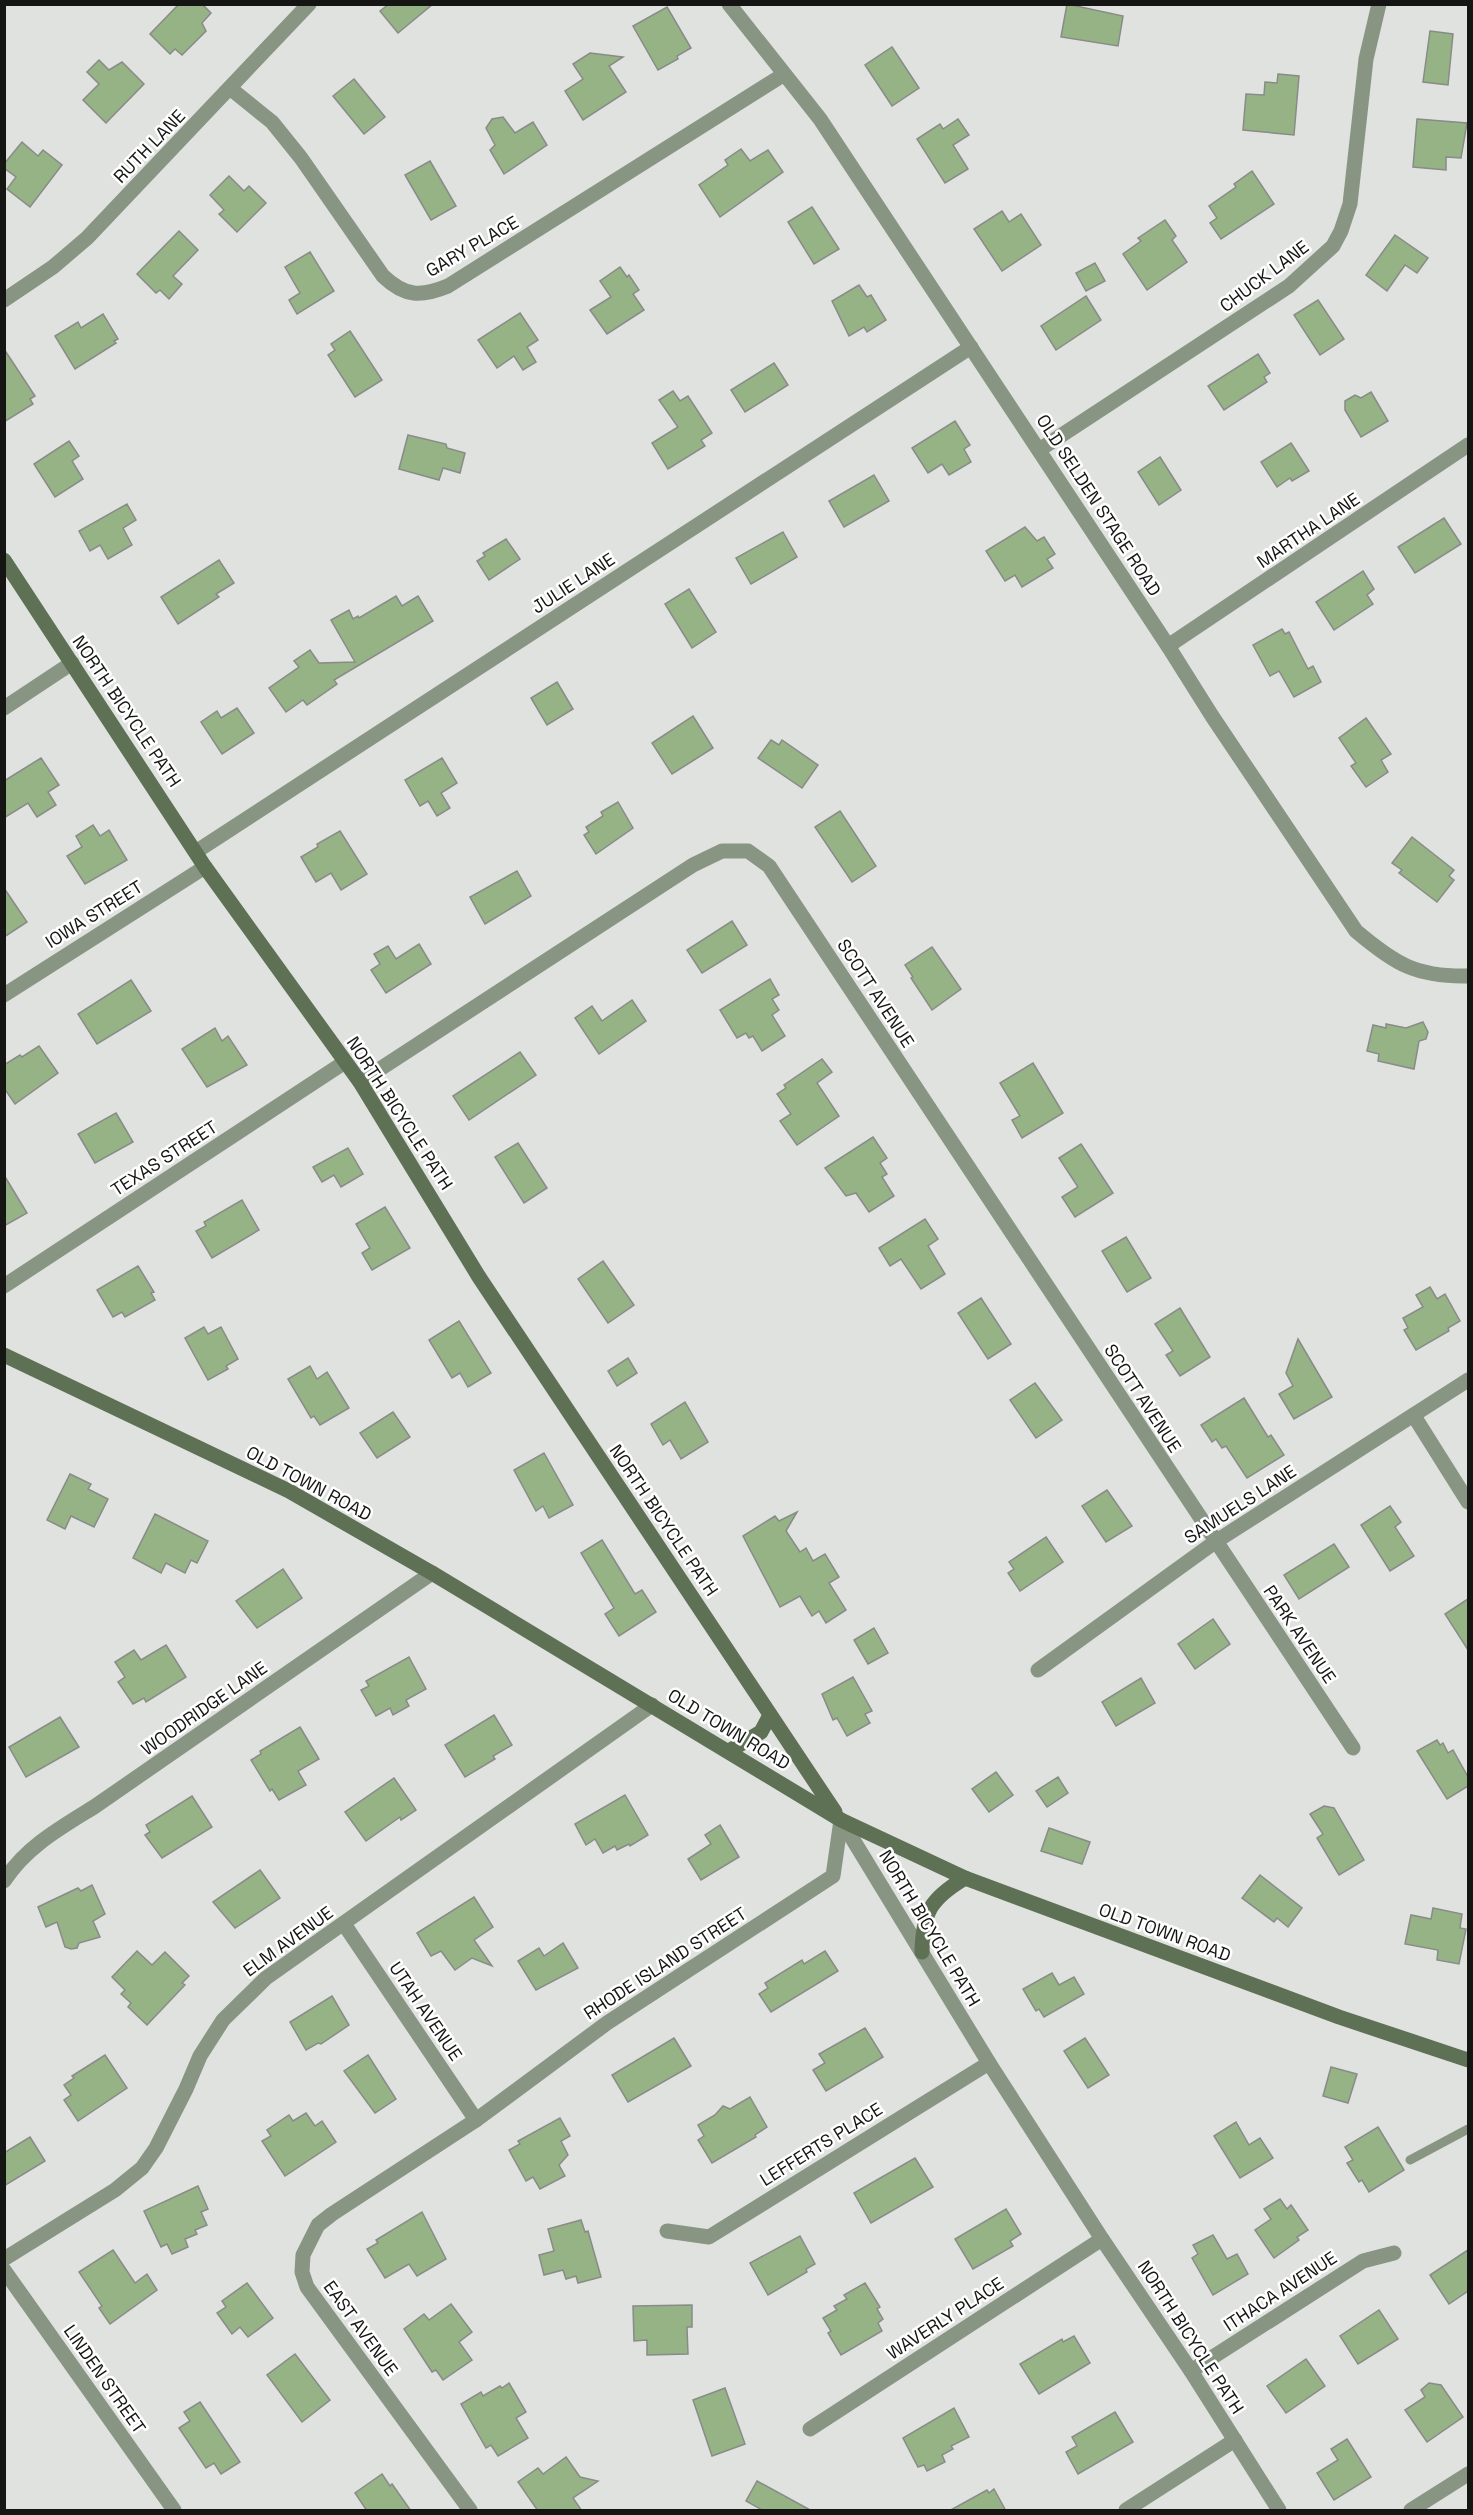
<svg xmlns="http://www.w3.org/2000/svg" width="1473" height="2515" font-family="'Space Grotesk',sans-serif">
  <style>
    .building { fill: #95b385; stroke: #898b88; stroke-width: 1.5 }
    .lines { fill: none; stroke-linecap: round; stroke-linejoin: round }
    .lane { stroke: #889582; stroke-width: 9 }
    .street { stroke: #889582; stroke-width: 15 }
    .secondary { stroke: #5e7154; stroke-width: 15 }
    .labels { text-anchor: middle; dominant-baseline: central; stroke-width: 5; stroke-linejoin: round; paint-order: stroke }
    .street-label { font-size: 18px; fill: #151514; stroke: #fff }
  </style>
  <rect width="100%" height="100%" fill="#e0e2df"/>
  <g class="building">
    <polygon points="179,4 202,4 211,13 202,23 206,31 182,55 175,49 170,54 150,34"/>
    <polygon points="389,4 433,4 398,33 380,11"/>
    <polygon points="1067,4 1123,16 1118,46 1061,37"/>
    <polygon points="667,7 691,48 677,56 678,59 658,70 633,26"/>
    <polygon points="1430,31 1453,34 1448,85 1423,82"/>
    <polygon points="892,47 919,88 892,106 865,65"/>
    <polygon points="590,53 623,57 609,66 626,92 583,120 565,91 583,79 573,64"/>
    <polygon points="99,60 109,70 122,62 144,84 106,123 83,100 99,84 87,72"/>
    <polygon points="1278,74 1299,76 1294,135 1243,130 1246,94 1264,95 1265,82 1277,83"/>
    <polygon points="354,79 385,117 364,134 333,96"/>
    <polygon points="503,117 515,133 533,122 547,145 504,174 490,150 495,145 486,128 492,119"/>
    <polygon points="958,119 969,135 953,145 968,169 945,183 917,139 940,124 943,129"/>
    <polygon points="1417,119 1467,123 1461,158 1446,157 1446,170 1413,167"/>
    <polygon points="22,142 38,156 43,150 62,165 30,207 7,189 16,177 4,168 4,164"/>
    <polygon points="741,149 750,161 768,150 783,172 720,217 699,185 728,165 725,160"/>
    <polygon points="430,161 456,206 431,220 405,175"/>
    <polygon points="1252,171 1274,204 1221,239 1210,223 1217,218 1209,206 1236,187 1234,184"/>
    <polygon points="229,176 244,191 249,186 266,203 237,232 219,214 224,210 210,195"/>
    <polygon points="812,207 839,249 814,264 788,222"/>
    <polygon points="1002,211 1009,222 1021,214 1041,245 1002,271 974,229"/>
    <polygon points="1165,220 1176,236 1172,240 1187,262 1147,290 1123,254 1141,241 1138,238"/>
    <polygon points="179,231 198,250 173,276 182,284 169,299 160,290 156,293 137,274"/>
    <polygon points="1395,235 1428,258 1417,273 1405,265 1387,291 1366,275"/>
    <polygon points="310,252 334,291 297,314 289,300 300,293 285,267"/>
    <polygon points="1095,263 1105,281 1086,291 1076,273"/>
    <polygon points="620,267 627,277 629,275 639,290 633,294 644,310 607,334 590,310 611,297 600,281"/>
    <polygon points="859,285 867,297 871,295 886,320 867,332 864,327 849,336 832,301"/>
    <polygon points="1086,296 1101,320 1056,350 1041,326"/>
    <polygon points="1318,300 1344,339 1320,355 1294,315"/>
    <polygon points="520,313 538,340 527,347 536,362 523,370 514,356 497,368 478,340"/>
    <polygon points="103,314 118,339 114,341 116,343 75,369 55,336 78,322 81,328"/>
    <polygon points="350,331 382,380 355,397 328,355 335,350 331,344"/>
    <polygon points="4,349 35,396 30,399 33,404 4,422"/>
    <polygon points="1258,354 1270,373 1264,377 1267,382 1224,410 1208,386"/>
    <polygon points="774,363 788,385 745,412 731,390"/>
    <polygon points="673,391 680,401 688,396 712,433 701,440 705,446 668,469 652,443 678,427 659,400"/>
    <polygon points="1371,392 1388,421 1361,437 1345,410 1345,401 1355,395 1361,398"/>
    <polygon points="955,421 970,445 964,449 971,462 949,475 942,464 928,473 912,448"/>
    <polygon points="408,435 446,444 447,448 465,453 460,473 443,468 439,480 399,469"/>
    <polygon points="69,441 79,456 72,461 83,479 55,497 34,464"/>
    <polygon points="1291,443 1309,471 1292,481 1290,478 1277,487 1261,462"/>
    <polygon points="1160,457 1181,490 1159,505 1138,472"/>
    <polygon points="874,475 889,501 844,527 829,501"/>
    <polygon points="127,504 136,520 123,528 132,545 108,559 100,545 90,551 79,531"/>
    <polygon points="1444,518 1461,544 1415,573 1398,547"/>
    <polygon points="1025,527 1037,541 1044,537 1055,554 1047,559 1053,568 1022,587 1015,575 1005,581 986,551"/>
    <polygon points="783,532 797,557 751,584 736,558"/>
    <polygon points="506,539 520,559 489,580 477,561 485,556 483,553"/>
    <polygon points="219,560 234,583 216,594 219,597 178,624 161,597"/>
    <polygon points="1363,571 1374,589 1367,595 1373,604 1334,630 1316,602"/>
    <polygon points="689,589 716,632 692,648 665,604"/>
    <polygon points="396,596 402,606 418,596 433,621 334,680 337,684 307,705 303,700 286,712 269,688 299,667 294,661 310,650 319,663 355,662 331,620 349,610 353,619 358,616 359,618"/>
    <polygon points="1282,629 1285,634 1289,632 1308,669 1313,666 1321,682 1294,697 1279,671 1270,676 1253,645"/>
    <polygon points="557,682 573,709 547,725 531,698"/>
    <polygon points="237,708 254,733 222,754 201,722 217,711 221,718"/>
    <polygon points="693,716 713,748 672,774 652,743"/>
    <polygon points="1366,718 1391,754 1381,760 1388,772 1366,787 1351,766 1356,763 1339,738"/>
    <polygon points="771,740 779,745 782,740 818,765 802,788 758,758"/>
    <polygon points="41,758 59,785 48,792 56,805 37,817 28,803 4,818 4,781"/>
    <polygon points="442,758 457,783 441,793 450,808 437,816 428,801 420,806 405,780"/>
    <polygon points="618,802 633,828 596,854 584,835 589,832 586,827 603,816 601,812"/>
    <polygon points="840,811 876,866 852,882 815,827"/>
    <polygon points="93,825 100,836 109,830 127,860 85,884 67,856 82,847 76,836"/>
    <polygon points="340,831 367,874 341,890 331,873 316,882 301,857 318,847 317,844"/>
    <polygon points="1412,837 1454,870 1449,876 1454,880 1437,902 1399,873 1402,870 1392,863"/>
    <polygon points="517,871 531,896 485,924 470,897"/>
    <polygon points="4,888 27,922 4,937"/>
    <polygon points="732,921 747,945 702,973 687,950"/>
    <polygon points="419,944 431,964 386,993 371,970 380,964 374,954 388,946 396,959"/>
    <polygon points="932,947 961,989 932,1010 911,978 913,977 905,965"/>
    <polygon points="770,979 779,995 772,999 779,1010 772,1015 785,1036 762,1051 753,1036 749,1038 746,1033 737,1038 720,1010"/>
    <polygon points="131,980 151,1011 97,1044 78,1014"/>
    <polygon points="632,1000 646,1021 599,1054 575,1018 592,1006 602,1021"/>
    <polygon points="1423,1022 1428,1032 1426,1039 1419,1041 1414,1069 1378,1061 1379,1054 1367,1051 1373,1025 1386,1028 1386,1024 1406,1028"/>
    <polygon points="215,1028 222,1041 228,1036 247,1065 207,1087 182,1049"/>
    <polygon points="39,1046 58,1073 15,1104 4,1088 4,1065 20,1055 22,1057"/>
    <polygon points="520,1052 536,1075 469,1120 453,1096"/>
    <polygon points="822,1059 832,1072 817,1083 839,1116 797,1145 780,1121 791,1114 777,1094 786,1088 784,1085"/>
    <polygon points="1033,1063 1063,1113 1022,1138 1012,1120 1020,1116 1000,1083"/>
    <polygon points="116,1113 133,1142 95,1163 78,1134"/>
    <polygon points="873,1137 887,1158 880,1163 887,1174 882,1177 894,1196 869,1212 856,1193 846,1196 825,1168"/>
    <polygon points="518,1143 547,1188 524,1203 495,1157"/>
    <polygon points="1081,1144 1113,1193 1075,1217 1062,1197 1078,1187 1059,1158"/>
    <polygon points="348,1148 363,1174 341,1187 334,1175 322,1182 313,1167"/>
    <polygon points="4,1175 27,1213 4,1226"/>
    <polygon points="242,1200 259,1230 212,1258 196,1231 206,1226 204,1222"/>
    <polygon points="385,1207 410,1248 372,1270 362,1253 370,1248 356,1224"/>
    <polygon points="925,1219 938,1239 928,1246 945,1274 921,1289 901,1259 890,1266 879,1248"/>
    <polygon points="1126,1237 1151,1278 1127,1292 1102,1251"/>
    <polygon points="603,1261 634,1305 608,1323 578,1279"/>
    <polygon points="138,1266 154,1292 151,1293 155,1300 125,1317 122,1312 113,1317 97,1290"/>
    <polygon points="1430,1287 1437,1299 1445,1294 1460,1321 1448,1328 1449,1331 1416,1350 1404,1330 1408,1328 1403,1318 1423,1307 1416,1295"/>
    <polygon points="981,1298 1011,1344 988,1359 958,1313"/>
    <polygon points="1180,1308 1210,1357 1180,1376 1166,1355 1173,1351 1155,1324"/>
    <polygon points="459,1321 491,1373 468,1387 460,1373 452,1378 429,1340"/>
    <polygon points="204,1327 208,1334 221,1327 238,1359 226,1366 228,1369 208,1380 185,1338"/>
    <polygon points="1298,1339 1332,1397 1294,1419 1279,1394 1293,1386 1286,1373"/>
    <polygon points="628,1358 637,1373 617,1386 608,1371"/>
    <polygon points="310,1366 317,1379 327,1372 349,1408 320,1425 314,1416 311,1418 288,1379"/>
    <polygon points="1035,1383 1062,1420 1036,1438 1010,1400"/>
    <polygon points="1244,1398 1268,1437 1271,1435 1284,1455 1247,1478 1226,1446 1222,1448 1216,1439 1212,1442 1201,1425"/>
    <polygon points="685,1402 708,1442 681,1459 670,1440 663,1445 651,1424"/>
    <polygon points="393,1412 410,1437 377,1458 360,1433"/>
    <polygon points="544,1453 573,1505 549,1518 543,1506 536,1511 514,1470"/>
    <polygon points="70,1474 91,1484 88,1489 108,1499 94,1527 71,1516 65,1529 47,1520"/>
    <polygon points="1107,1490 1132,1526 1106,1542 1082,1506"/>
    <polygon points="1390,1506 1401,1522 1395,1527 1414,1556 1390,1571 1361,1525"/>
    <polygon points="797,1512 786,1531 800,1552 806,1548 813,1561 825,1554 839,1577 829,1583 846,1610 826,1623 819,1611 812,1616 800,1596 780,1607 743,1536 775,1516 779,1521"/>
    <polygon points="155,1514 208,1541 197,1563 191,1560 185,1573 166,1563 161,1573 133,1558"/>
    <polygon points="1046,1537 1063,1562 1020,1591 1008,1573 1014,1569 1009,1562"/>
    <polygon points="602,1540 635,1594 642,1590 656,1612 619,1636 605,1614 614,1608 581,1553"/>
    <polygon points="1334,1544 1349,1567 1299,1599 1284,1575"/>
    <polygon points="283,1569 302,1598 257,1628 236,1601"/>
    <polygon points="1468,1599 1468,1650 1445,1614"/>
    <polygon points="1213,1619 1230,1644 1195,1669 1178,1644"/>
    <polygon points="874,1628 888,1653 868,1664 854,1640"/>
    <polygon points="166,1645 186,1677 146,1702 144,1698 133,1704 118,1682 125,1677 115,1662 134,1650 141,1660"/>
    <polygon points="409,1657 426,1689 406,1700 409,1706 393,1715 390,1708 376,1716 361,1690 369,1686 366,1681"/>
    <polygon points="853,1677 872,1711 865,1714 870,1723 847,1736 837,1718 833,1720 822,1694"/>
    <polygon points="1141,1678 1155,1703 1116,1726 1102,1702"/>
    <polygon points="494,1715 512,1745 493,1756 495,1759 465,1777 445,1745"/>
    <polygon points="60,1717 79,1747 26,1777 9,1747"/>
    <polygon points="300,1727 319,1759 298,1771 306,1785 279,1800 272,1789 270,1791 251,1760 261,1754 260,1751"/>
    <polygon points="1437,1740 1440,1745 1443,1743 1448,1753 1453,1750 1468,1777 1468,1786 1447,1799 1417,1751"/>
    <polygon points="996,1772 1013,1795 989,1812 972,1789"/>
    <polygon points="1058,1777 1068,1793 1047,1807 1036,1791"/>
    <polygon points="394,1778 416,1810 401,1820 400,1817 366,1841 345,1812"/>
    <polygon points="625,1795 648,1835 630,1846 629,1844 617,1850 615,1846 603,1853 595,1839 586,1845 575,1824"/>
    <polygon points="192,1796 212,1827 162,1858 145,1835 150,1832 146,1825"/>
    <polygon points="1324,1806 1334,1808 1364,1860 1339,1875 1317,1838 1323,1834 1310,1814"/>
    <polygon points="720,1825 739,1857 701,1880 688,1859 711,1844 705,1835"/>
    <polygon points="1049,1828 1090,1842 1082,1864 1041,1851"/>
    <polygon points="260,1870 280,1898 235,1928 213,1902"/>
    <polygon points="1260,1875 1302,1908 1288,1927 1277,1918 1274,1922 1242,1898"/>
    <polygon points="92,1885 105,1914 93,1921 100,1937 79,1943 77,1948 71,1949 65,1947 57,1922 46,1927 38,1907 78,1888 81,1891"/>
    <polygon points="474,1897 493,1927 474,1940 492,1966 472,1958 455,1970 441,1951 431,1956 417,1933"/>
    <polygon points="1433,1908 1462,1914 1460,1928 1466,1929 1459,1964 1437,1960 1438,1950 1405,1944 1411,1915 1431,1919"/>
    <polygon points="563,1943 578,1968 536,1990 518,1961 539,1948 544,1956"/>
    <polygon points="137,1951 152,1965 165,1952 189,1976 182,1983 185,1985 147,2025 128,2007 131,2003 121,1994 125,1990 112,1977"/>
    <polygon points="825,1951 838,1971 771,2012 759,1994 768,1988 765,1983 802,1960 804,1964"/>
    <polygon points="1052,1973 1059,1985 1074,1977 1084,1994 1044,2017 1039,2009 1036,2011 1023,1989"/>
    <polygon points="332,1996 349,2025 321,2044 318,2043 306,2050 290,2022"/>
    <polygon points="865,2028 883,2057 826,2091 813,2070 825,2063 819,2054"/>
    <polygon points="674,2038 691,2066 628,2102 612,2075"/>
    <polygon points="1085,2038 1109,2075 1088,2088 1064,2051"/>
    <polygon points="105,2055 127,2088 78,2121 64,2100 71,2095 64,2085 74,2078 72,2076"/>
    <polygon points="368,2055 396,2099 375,2113 344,2071"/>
    <polygon points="1331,2067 1357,2074 1348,2103 1323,2096"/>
    <polygon points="750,2097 767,2127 755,2135 756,2137 712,2163 698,2140 704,2136 698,2125 715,2115 723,2106 730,2109"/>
    <polygon points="306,2113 315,2126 322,2121 336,2142 285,2176 262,2141 271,2136 267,2130 289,2115 293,2121"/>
    <polygon points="560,2118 570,2136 561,2141 568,2155 559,2165 565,2176 540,2189 533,2177 526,2181 509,2150 520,2144 518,2141"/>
    <polygon points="1236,2122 1249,2145 1260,2138 1273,2158 1240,2178 1214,2136"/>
    <polygon points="1378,2127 1404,2170 1369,2192 1362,2180 1359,2182 1347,2163 1353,2160 1345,2147"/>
    <polygon points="30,2137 45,2161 4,2186 4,2153"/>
    <polygon points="915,2158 933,2187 871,2223 854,2193"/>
    <polygon points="198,2186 208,2209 201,2212 207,2225 195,2230 197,2234 185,2239 188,2247 172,2254 167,2244 161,2247 144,2211"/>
    <polygon points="1280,2199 1287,2209 1291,2205 1308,2230 1297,2237 1299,2240 1274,2258 1255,2230 1271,2219 1264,2209"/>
    <polygon points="1006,2209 1021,2234 1010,2241 1013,2246 973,2269 955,2239"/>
    <polygon points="422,2212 446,2259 417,2276 409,2264 385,2278 367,2249 378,2243 376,2240"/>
    <polygon points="581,2220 585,2232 588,2231 601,2277 578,2283 576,2276 566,2279 563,2270 544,2275 539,2255 554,2251 548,2229"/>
    <polygon points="1213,2235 1227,2259 1237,2254 1248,2274 1213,2295 1192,2258 1198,2254 1193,2245"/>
    <polygon points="800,2236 815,2264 806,2269 807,2272 768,2295 750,2263"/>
    <polygon points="113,2250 135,2283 147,2274 157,2290 110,2324 99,2308 102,2306 79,2272"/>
    <polygon points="1468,2250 1468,2291 1449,2304 1430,2275"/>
    <polygon points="247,2283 273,2318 248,2337 240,2327 232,2334 217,2313 226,2307 222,2301"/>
    <polygon points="865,2283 880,2307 877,2309 883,2319 878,2323 882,2331 841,2355 828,2333 831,2331 823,2318 837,2310 834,2306 847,2299 844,2295"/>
    <polygon points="451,2304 472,2332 459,2342 472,2360 443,2380 436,2370 432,2372 404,2329 424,2314 429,2320"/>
    <polygon points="692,2305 692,2327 687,2327 688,2354 647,2355 647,2340 634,2341 633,2306"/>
    <polygon points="1379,2310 1398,2339 1358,2364 1340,2336"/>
    <polygon points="1074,2336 1090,2363 1039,2394 1020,2364 1062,2339 1063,2342"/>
    <polygon points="295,2354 330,2400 302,2422 267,2375"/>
    <polygon points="1306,2359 1325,2386 1286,2413 1267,2386"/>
    <polygon points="509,2383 526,2412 516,2418 528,2438 498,2456 491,2445 486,2448 461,2404 481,2392 483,2396 500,2386 502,2388"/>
    <polygon points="1429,2383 1441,2385 1463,2417 1427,2442 1405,2410 1425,2397 1421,2390"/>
    <polygon points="725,2388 745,2444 712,2456 693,2400"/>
    <polygon points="200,2402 240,2462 221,2474 214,2463 206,2468 179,2428 190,2421 184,2412"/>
    <polygon points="954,2408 969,2437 951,2446 953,2449 942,2455 945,2462 927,2471 924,2465 918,2467 903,2438"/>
    <polygon points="1115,2412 1133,2442 1078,2474 1066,2452 1077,2446 1072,2437"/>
    <polygon points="1347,2439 1371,2477 1334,2500 1317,2473 1338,2460 1331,2449"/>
    <polygon points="566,2457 580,2477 598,2481 573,2498 582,2511 538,2511 518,2482 538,2468 543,2474"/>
    <polygon points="382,2474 390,2486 392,2484 411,2511 367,2511 355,2493"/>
    <polygon points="757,2481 812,2511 764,2511 746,2501"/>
    <polygon points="994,2489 1006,2511 949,2511 987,2490 989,2493"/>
  </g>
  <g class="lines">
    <polyline class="lane" points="1410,2160 1468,2129"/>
    <g class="street">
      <path d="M729,4L820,119L1168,646L1212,716L1356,931C1395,964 1416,977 1468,976"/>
      <path d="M231,89L272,122L301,158L383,276C405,297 421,297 448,286L783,75"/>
      <polyline points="4,300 53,267 87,238 309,4"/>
      <polyline points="1039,450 1289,286 1333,246 1341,231 1350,204 1366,59 1379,4"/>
      <polyline points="1168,646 1468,445"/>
      <polyline points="4,708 72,663"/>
      <polyline points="197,851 971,347"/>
      <polyline points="4,995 205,867"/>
      <polyline points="360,1082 693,865 722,851 748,851 769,866 1353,1748"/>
      <polyline points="4,1286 345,1062"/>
      <polyline points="1414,1416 1468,1502"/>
      <polyline points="1038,1670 1215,1542 1468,1380"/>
      <polyline points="841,1820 989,2063 1102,2239 1191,2371 1279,2510"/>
      <path d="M4,1881C26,1847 60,1828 94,1807L432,1573"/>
      <polyline points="344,1924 476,2120"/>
      <polyline points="667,2231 709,2237 989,2063"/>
      <polyline points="4,2259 115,2190 142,2168 156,2148 186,2089 200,2056 223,2020 266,1978 652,1705"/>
      <polyline points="4,2270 174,2510"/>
      <polyline points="1191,2371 1363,2261 1394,2253"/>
      <polyline points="810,2429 1102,2239"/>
      <polyline points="470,2510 307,2287 302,2272 303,2255 318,2225 332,2214 476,2120 607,2023 833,1876 841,1820"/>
      <polyline points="1126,2510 1235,2440"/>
      <polyline points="1411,2510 1468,2474"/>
    </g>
    <g class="secondary">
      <polyline points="4,560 205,867 360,1082 479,1277 835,1812"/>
      <polyline points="4,1355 289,1491 432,1573 841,1820 965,1878 1339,2017 1468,2060"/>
      <polyline points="729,1751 761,1732 770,1715"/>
      <path d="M922,1952C923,1912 930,1899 965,1878"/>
    </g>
  </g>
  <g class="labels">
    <g class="street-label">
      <text transform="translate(149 146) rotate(-46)">RUTH LANE</text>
      <text transform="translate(472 246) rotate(-30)">GARY PLACE</text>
      <text transform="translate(1264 276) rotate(-37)">CHUCK LANE</text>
      <text transform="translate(1099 505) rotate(57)">OLD SELDEN STAGE ROAD</text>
      <text transform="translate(1308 530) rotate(-34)">MARTHA LANE</text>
      <text transform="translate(573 583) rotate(-33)">JULIE LANE</text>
      <text transform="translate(127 711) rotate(56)">NORTH BICYCLE PATH</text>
      <text transform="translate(94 914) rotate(-32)">IOWA STREET</text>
      <text transform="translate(876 993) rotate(57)">SCOTT AVENUE</text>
      <text transform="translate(400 1113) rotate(57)">NORTH BICYCLE PATH</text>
      <text transform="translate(164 1158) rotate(-33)">TEXAS STREET</text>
      <text transform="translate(1143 1398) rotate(57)">SCOTT AVENUE</text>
      <text transform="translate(309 1483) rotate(28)">OLD TOWN ROAD</text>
      <text transform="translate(1240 1504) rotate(-33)">SAMUELS LANE</text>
      <text transform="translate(664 1520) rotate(56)">NORTH BICYCLE PATH</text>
      <text transform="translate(1300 1634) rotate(56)">PARK AVENUE</text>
      <text transform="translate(204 1708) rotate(-35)">WOODRIDGE LANE</text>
      <text transform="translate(729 1729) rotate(31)">OLD TOWN ROAD</text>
      <text transform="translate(930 1928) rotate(59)">NORTH BICYCLE PATH</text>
      <text transform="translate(1165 1932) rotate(20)">OLD TOWN ROAD</text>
      <text transform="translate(288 1941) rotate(-36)">ELM AVENUE</text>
      <text transform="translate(665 1963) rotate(-33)">RHODE ISLAND STREET</text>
      <text transform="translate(426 2011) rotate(56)">UTAH AVENUE</text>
      <text transform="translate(821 2144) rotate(-32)">LEFFERTS PLACE</text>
      <text transform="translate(1280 2291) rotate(-33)">ITHACA AVENUE</text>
      <text transform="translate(945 2318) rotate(-33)">WAVERLY PLACE</text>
      <text transform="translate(361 2328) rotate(54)">EAST AVENUE</text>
      <text transform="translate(1191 2337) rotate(57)">NORTH BICYCLE PATH</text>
      <text transform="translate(105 2379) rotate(55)">LINDEN STREET</text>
    </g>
  </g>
  <rect width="1473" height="2515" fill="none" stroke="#151514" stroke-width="12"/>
</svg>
